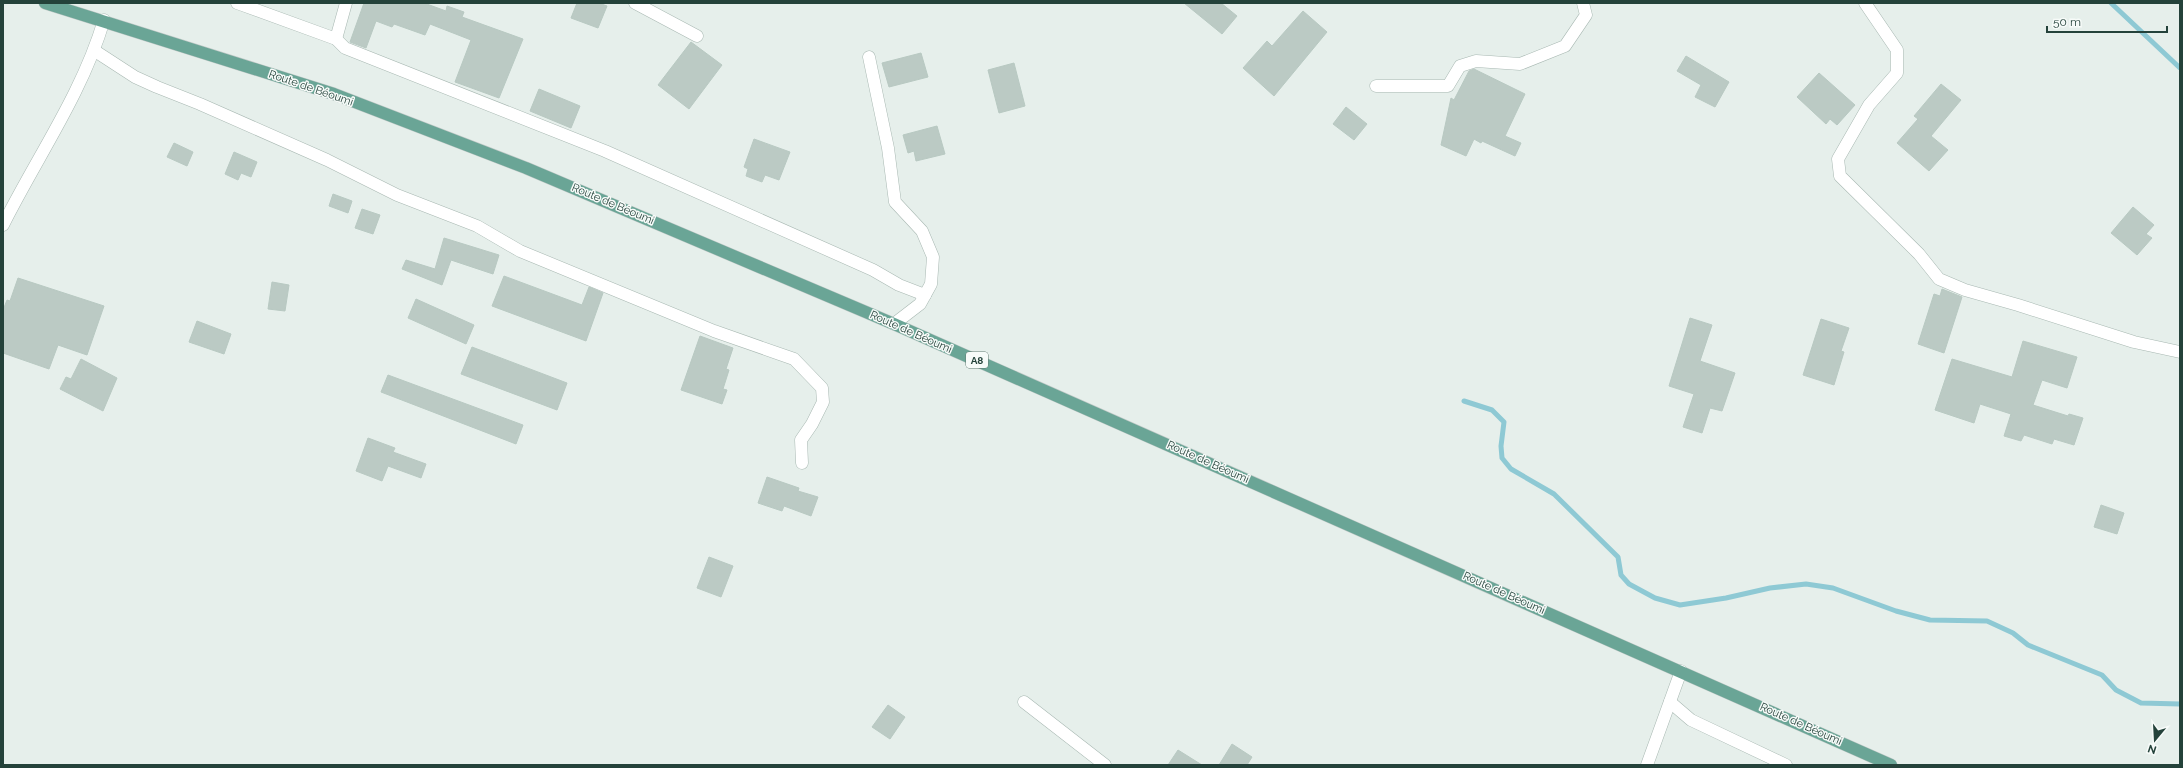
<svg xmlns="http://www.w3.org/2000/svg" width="2183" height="768" font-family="Raleway,sans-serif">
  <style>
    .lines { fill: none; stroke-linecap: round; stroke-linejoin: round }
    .stream { stroke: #8ec9d4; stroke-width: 5 }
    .building { fill: #bbcac4; stroke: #b8c9c2 }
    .minor-casing { stroke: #a8b8b2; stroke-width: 13 }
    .major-casing { stroke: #c2cac8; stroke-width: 13 }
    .minor { stroke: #fff; stroke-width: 12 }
    .major { stroke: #6aa596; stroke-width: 12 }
    .labels { text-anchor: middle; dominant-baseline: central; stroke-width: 3; stroke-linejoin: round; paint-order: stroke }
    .shield { fill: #f7fbf9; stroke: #637a73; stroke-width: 1 }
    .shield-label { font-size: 10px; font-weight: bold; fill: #24423a }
    .street-label { font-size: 11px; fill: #24423a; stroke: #f7fbf9 }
  </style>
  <rect width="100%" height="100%" fill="#e6efeb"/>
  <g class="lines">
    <g class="stream">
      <polyline points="2111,3 2180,68"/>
      <polyline points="1464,401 1492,410 1504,422 1501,446 1502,458 1511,469 1554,494 1618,557 1621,575 1629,584 1655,598 1680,605 1726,598 1770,588 1806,584 1833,588 1896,611 1930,620 1987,621 2013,633 2028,645 2102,675 2116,690 2141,703 2180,704"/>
    </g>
  </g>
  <g class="building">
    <polygon points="364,3 424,3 446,11 447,6 464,12 462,17 523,39 499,98 455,82 471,40 430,24 425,35 394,24 392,27 376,21 366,48 350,42"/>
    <polygon points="577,3 599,3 607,6 598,28 571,18"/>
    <polygon points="1184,3 1221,3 1237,16 1222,34"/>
    <polygon points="1303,11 1327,32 1274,96 1243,68 1267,41 1272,46"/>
    <polygon points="691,42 722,65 689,109 658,85"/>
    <polygon points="921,53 928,77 889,87 882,63"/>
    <polygon points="1686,56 1729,82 1715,107 1695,97 1701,85 1677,71"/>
    <polygon points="1014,63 1025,106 999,113 988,70"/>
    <polygon points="1474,69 1525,94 1505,136 1521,143 1515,156 1482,141 1481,143 1474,139 1466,156 1441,145 1451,98 1454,100 1469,71"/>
    <polygon points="1819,73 1855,105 1837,125 1830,119 1826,124 1797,97"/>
    <polygon points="1941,84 1961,100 1931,136 1948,150 1929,171 1897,143 1918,119 1914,116"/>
    <polygon points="539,89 580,106 571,128 530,111"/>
    <polygon points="1346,107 1367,124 1354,140 1333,124"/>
    <polygon points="937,126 945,154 916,161 914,151 908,153 903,135"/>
    <polygon points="754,139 790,152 779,180 765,175 762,182 746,176 748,169 744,167"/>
    <polygon points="174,143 193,152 187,166 167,157"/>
    <polygon points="234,152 257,162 251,177 241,173 238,180 225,174"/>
    <polygon points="333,194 352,201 348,213 329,206"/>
    <polygon points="2133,207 2154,225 2146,234 2152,238 2137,255 2111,233"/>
    <polygon points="362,209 380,215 373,234 355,228"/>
    <polygon points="444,238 499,255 493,274 451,260 442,285 402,269 406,260 435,269"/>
    <polygon points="504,276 582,305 589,287 603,293 586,341 492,306"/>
    <polygon points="18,278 104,306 87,355 58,345 49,369 3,353 3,310 7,300 10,301"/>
    <polygon points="272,282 289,285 285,311 268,309"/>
    <polygon points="1942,289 1962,297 1944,353 1918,344 1934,294 1940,296"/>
    <polygon points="416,299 474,325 466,344 408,318"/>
    <polygon points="1690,318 1712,325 1700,361 1735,373 1722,411 1710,408 1702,433 1683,427 1694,394 1669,386"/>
    <polygon points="1821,319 1849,328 1841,351 1844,352 1834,385 1803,375"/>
    <polygon points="197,321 231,334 224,354 189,342"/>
    <polygon points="700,336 733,348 726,369 729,370 723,389 727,390 722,404 681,390"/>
    <polygon points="2023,341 2077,357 2067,388 2042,380 2033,405 2068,416 2069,414 2083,418 2074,445 2054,439 2052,444 2024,435 2021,441 2004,436 2011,414 1980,404 1974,423 1935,410 1952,359 2012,377"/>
    <polygon points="472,347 567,383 557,410 461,374"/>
    <polygon points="81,359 117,378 103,411 60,389 66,377 71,379"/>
    <polygon points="388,375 523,425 516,444 381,392"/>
    <polygon points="368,438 395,448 393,452 426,464 421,478 388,466 382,481 356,471"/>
    <polygon points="767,477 799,488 798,491 818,497 811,516 784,506 782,511 758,503"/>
    <polygon points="2101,505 2124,513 2117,534 2094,527"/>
    <polygon points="709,557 733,566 721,597 697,588"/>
    <polygon points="888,705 905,717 890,739 872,727"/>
    <polygon points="1232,744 1252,757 1247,765 1219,765"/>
    <polygon points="1178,750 1202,765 1168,765"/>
  </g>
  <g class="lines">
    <defs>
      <g id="minor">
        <polyline points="237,3 336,39 345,48 605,151 873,270 899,285 925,295"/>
        <polyline points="635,3 697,36"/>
        <polyline points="1865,3 1897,50 1897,73 1869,105 1838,159 1840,176 1919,254 1939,279 1965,290 2018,305 2134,342 2180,352"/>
        <polyline points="336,39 346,3"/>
        <polyline points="95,51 135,77 157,87 200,104 327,160 397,195 477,226 520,251 714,331 794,359 822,388 823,402 812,424 801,440 802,463"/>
        <polyline points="869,57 888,148 895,202 922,231 933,257 931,284 920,304 894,324"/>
        <polyline points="1376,86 1448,86 1460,66 1476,61 1520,64 1565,46 1586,15 1583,3"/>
        <path d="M3,225C37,157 82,94 104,20"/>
        <polyline points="1024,702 1105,765"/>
        <polyline points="1670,702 1691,720 1786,765"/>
        <polyline points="1647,765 1681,671"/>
      </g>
      <polyline id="major" points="45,3 334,94 526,168 894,324 1891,765"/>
    </defs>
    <use href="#minor" class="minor-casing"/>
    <use href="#major" class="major-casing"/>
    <use href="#minor" class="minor"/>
    <use href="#major" class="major"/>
  </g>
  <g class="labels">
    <rect class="shield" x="966" y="352" width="22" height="16" rx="3"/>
    <g class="shield-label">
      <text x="977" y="360">A8</text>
    </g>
    <g class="street-label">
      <text transform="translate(311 88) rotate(19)">Route de Béoumi</text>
      <text transform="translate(613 204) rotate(23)">Route de Béoumi</text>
      <text transform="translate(911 332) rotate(24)">Route de Béoumi</text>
      <text transform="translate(1208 462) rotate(24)">Route de Béoumi</text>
      <text transform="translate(1504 593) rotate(24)">Route de Béoumi</text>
      <text transform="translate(1801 724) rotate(24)">Route de Béoumi</text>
    </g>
  </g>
  <rect width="2183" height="768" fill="none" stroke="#24423a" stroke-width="8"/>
  <g transform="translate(2155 740) rotate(198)" stroke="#f7fbf9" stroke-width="3" paint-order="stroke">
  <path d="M0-3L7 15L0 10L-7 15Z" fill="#24423a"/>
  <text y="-6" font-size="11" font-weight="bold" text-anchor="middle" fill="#24423a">N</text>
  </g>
  <path d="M2047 26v6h120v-6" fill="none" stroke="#24423a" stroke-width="2"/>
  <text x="2053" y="26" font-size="12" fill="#24423a" stroke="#f7fbf9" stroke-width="3" paint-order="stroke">50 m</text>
</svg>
